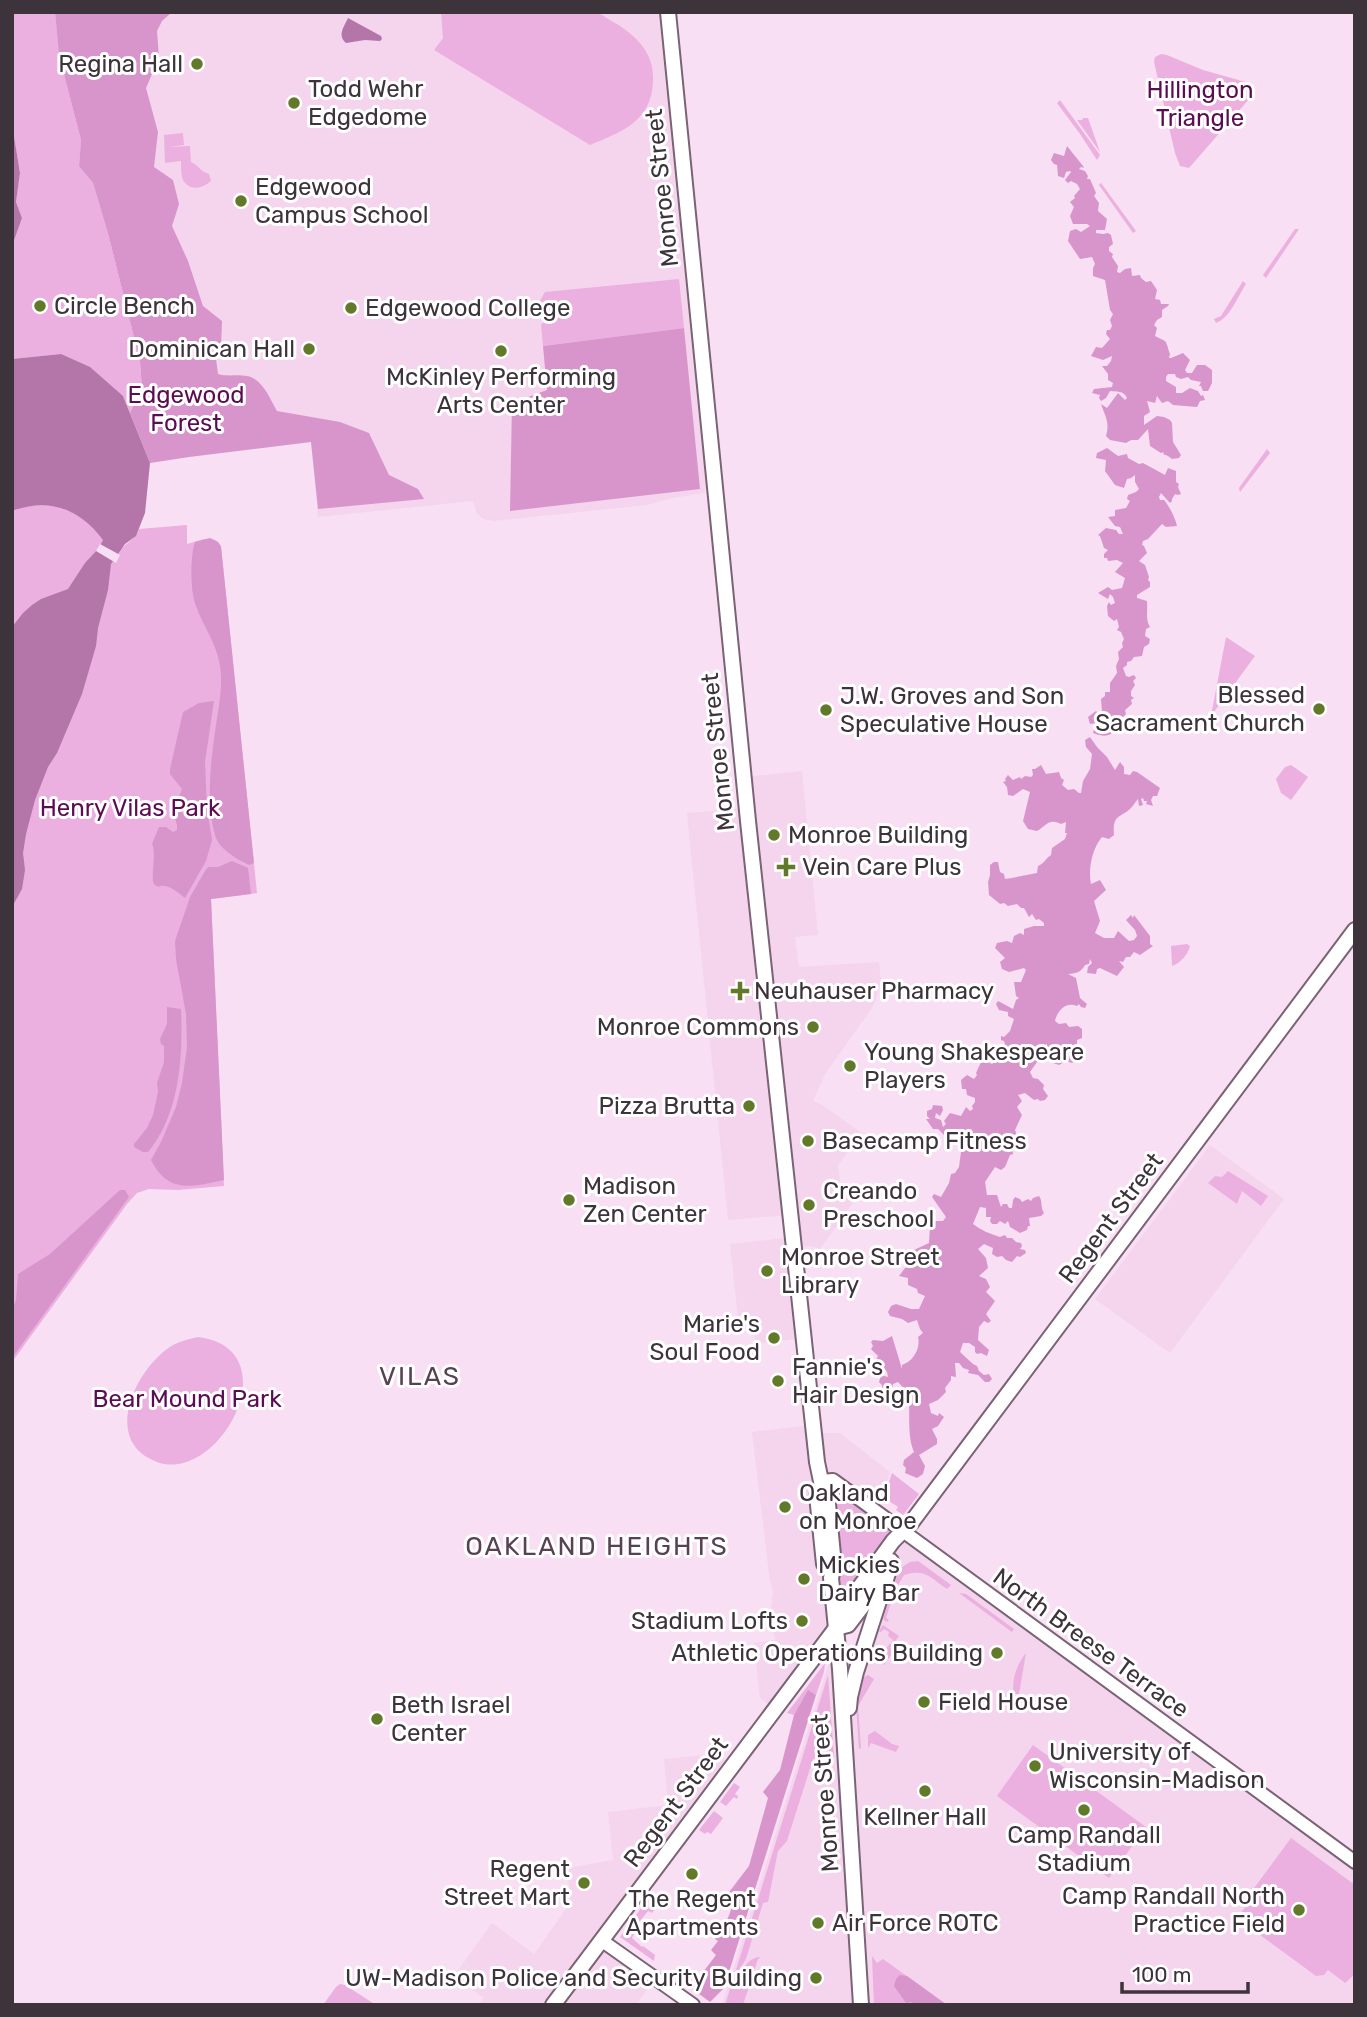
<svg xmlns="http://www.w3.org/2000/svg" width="1367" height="2017" font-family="Rubik,sans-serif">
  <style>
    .built { fill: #f5d4ee }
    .green { fill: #ebb0df }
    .forest { fill: #d895cb }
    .water { fill: #b475a9 }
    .pier { fill: #f9dff3 }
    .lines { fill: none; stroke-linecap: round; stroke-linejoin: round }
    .minor-casing { stroke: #7a6375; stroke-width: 16 }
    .major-casing { stroke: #7a6375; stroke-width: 18 }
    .minor { stroke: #fff; stroke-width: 12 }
    .major { stroke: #fff; stroke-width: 14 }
    .poi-dot { fill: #62792a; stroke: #fff; stroke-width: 2.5 }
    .labels { text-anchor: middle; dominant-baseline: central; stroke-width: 6; stroke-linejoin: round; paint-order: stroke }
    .poi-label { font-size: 24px; fill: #3d333b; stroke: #fff; text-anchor: start }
    .park-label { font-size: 24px; fill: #5c0c53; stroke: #fff }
    .street-label { font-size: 24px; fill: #3d333b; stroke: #fff }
    .neighbourhood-label { font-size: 26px; letter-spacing: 2px; fill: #574153; stroke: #fff }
  </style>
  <rect width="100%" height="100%" fill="#f9dff3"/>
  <g class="built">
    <polygon points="12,12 660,12 706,488 704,493 673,498 647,505 493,521 484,519 477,514 473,501 318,517 311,442 189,457 150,463 123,396 61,354 12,359 12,246 22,218 16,202 20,173 12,124"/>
    <polygon points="802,771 818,935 795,937 799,967 879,962 881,982 876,999 872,1008 825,1074 813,1101 822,1105 862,1133 838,1165 841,1190 855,1200 820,1249 811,1246 794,1248 804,1338 756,1344 752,1316 738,1318 730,1244 793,1237 790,1215 728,1220 687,813 746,808 744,777"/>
    <polygon points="1210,1145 1284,1199 1170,1353 1095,1299"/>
    <polygon points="813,1425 814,1433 840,1433 890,1472 876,1511 833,1480 821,1481 836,1628 774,1709 760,1698 754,1643 775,1640 771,1608 773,1592 769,1574 752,1432"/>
    <polygon points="904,1532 1355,1862 1355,2005 722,2005 828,1666 839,1655 846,1750 851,1729 849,1705 891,1561 900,1546"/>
    <polygon points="716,1754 732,1765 601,1940 654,1979 636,2005 479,2005 484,1998 454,1976 492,1923 534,1954 571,1902 567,1868 613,1860 608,1812 668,1805 664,1759"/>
  </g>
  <g class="green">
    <polygon points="12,12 55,12 59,55 81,140 79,166 93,183 109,237 140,361 142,389 130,413 123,396 61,354 12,359 12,246 22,218 16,202 20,173 12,124"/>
    <path d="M441,12C479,12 516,12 554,12C567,12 583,9 596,12C602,14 609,20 615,23C637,36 655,54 653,82C651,122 621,132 590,145L434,50L443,38Z"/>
    <polygon points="1161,54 1167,55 1203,70 1249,83 1254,87 1253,93 1250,98 1189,168 1180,166 1175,153 1154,62 1155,57"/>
    <polygon points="1060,100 1100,155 1097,160 1080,134 1057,103"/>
    <polygon points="1083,118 1088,118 1100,152 1077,120 1082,120"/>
    <path d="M183,133L184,145L168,147L190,146L191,162C198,165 201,172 209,174L211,181C203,188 190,192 183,180C181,176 181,166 181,161L165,163L164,135Z"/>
    <polygon points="1101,183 1136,231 1133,233 1099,185"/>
    <polygon points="1295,229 1299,229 1266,278 1263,275"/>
    <polygon points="679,279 684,328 543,346 541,325 543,323 538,304 545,292"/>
    <path d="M1243,281L1246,284C1238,296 1230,318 1216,323L1214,319L1221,316Z"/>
    <polygon points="1267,449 1270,453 1240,492 1239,488"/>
    <path d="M27,505C37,506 50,504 61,507C86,514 99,536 118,552C125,544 136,539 139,529L187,525V544C199,541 213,533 221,546L257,893L211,899L224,1186L178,1190L149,1189L137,1193L127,1204L12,1362V511Z"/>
    <polygon points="1226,637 1255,656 1211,716"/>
    <polygon points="1291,765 1308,777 1291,800 1281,793 1276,779 1285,767"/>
    <path d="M1187,944L1190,946C1188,955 1180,963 1172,966L1171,946Z"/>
    <polygon points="1228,1171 1268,1196 1261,1206 1242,1191 1237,1204 1208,1183 1215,1176 1222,1177"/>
    <path d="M198,1337C292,1349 219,1485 157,1462C100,1441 136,1367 173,1345C181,1341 189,1339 198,1337Z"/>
    <polygon points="892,1473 919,1494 903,1515 896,1510 898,1507 886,1499 883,1501"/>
    <path d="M836,1493L863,1511L871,1514L891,1528L892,1533L888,1540L877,1550L868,1563L862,1576L844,1600L841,1598C837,1564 837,1529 834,1495Z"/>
    <path d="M918,1561L951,1585L947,1589C931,1578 925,1568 904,1575L895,1590L886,1618L889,1620L887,1622L883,1619L899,1569L910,1562Z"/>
    <polygon points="959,1593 966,1594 1014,1629 1012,1632"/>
    <polygon points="883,1625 899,1636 890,1648 894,1651 884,1665 877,1661 879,1659 881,1660 887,1652 885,1650 893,1640 888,1636 889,1632 884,1629 881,1632 879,1631"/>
    <path d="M1026,1653L1019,1694H1014C1011,1680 1017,1664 1026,1653Z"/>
    <polygon points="825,1663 824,1672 816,1695 808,1691 794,1715 787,1713"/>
    <path d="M828,1675L834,1757L813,1759L787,1841L778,1851L768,1902L763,1903L746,1959L733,1980C744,1972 746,1957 761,1957L758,1959L743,2005H725Z"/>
    <polygon points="868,1675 874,1679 858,1706 861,1748 859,1749 856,1704 864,1677"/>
    <polygon points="875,1731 892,1744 899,1746 896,1752 871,1743 868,1748 868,1735"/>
    <polygon points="1033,1745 1146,1827 1109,1878 997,1796"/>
    <polygon points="734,1783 740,1787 735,1794 738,1796 737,1799 734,1797 726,1806 720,1802"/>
    <polygon points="714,1811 723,1818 711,1834 707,1832 705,1834 699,1830"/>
    <polygon points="1291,1838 1355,1885 1355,1974 1345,1983 1328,1970 1324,1975 1316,1976 1237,1918 1249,1902 1246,1899"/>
    <polygon points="652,1893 657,1897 656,1900 659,1903 652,1913 648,1911 631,1932 634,1934 632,1938 642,1947 643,1946 655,1955 654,1961 620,1937"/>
    <polygon points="872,1956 877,1963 883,1959 947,2005 874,2005"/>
    <polygon points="340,1984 345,1985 376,2005 323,2005 336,1987"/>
  </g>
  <g class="forest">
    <path d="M55,12L171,13L162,21L157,31L159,58L146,88L158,132L154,167L173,180L179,204L172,226L188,261L203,306L222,321L221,347L215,351L218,374C228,377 237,374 247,376C263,379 270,399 277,411L340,422L369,433L389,475L418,489L424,499L318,509L311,442L189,457L150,463L130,413L142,388L140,361L109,237L93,183L79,166L81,140L59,55Z"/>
    <path d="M1067,146L1083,166L1084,168L1081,167L1079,169L1085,171L1088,176L1087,179H1090L1096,193L1094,196L1099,203L1098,211L1107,219L1105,230H1096V233L1103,234L1108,233L1111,235L1113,244L1109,247V251L1113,254L1112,257L1118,266L1117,272L1120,273L1125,269L1131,268L1132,276L1140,275L1141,278L1146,282L1151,281L1157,290L1155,299L1160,300L1161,304H1169L1168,306L1162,310V317L1157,320L1154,325L1157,328L1155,336C1158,338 1162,339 1165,341C1168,345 1168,350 1170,354L1169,358H1171L1183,353L1190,360L1185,370L1187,373H1192L1197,365H1205L1212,370V383L1208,391H1203L1201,386H1199L1201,382L1191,380L1188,377L1181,379L1176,377L1175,374H1168L1166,377V381L1176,387V393H1182L1190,388L1198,391L1201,396L1203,395L1205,400L1200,401L1197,407L1173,405L1168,401L1162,403L1157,396L1155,403L1147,401L1150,412L1144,416V425L1157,416L1164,417L1170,420L1172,423L1173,442L1181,455L1179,458L1172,459L1168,456L1163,454L1164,452L1161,453L1150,446L1148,429L1138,440H1131L1126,443L1110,440L1106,436C1110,422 1105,416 1101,404L1107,408L1118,393L1125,400L1127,398C1124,390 1116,392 1110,391L1106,398L1101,401L1099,398L1100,395L1092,393L1094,389L1112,387L1113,383L1108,380V374L1102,366H1107L1111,361L1112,356L1103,360L1091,356L1096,347L1102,348L1110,339L1106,334L1107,330H1110L1112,326L1110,320L1113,314L1110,310L1105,280L1093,276V268L1095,264L1092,257L1080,259L1068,241L1070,231L1076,229L1081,232L1090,226L1087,224H1073L1070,216L1074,207L1070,202L1075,198L1074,196L1080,189L1077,184L1071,181L1068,183L1065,180L1071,172L1070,171L1066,172L1064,178L1058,176L1057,165L1054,164L1051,160L1054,153L1064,156Z"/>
    <polygon points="684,328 700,489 510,511 512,403 547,390 543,346"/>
    <path d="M1107,448L1118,456L1127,454L1128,458L1139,464L1143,463L1165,475L1168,468L1176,471V482L1179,484L1178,487L1181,494L1178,495L1175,494L1172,499V501L1170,503L1161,493L1159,497L1160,500H1164C1169,506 1175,517 1177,526L1166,527L1162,524L1148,539L1143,541L1142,545L1144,546L1147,553L1139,561L1145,565L1149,577L1148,580L1150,582V587L1137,595V598L1147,601C1148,610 1145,619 1150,627L1146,629L1145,636L1150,639L1149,644L1144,647L1142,656L1134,657L1131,661L1127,662V665L1123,668L1126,676L1129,677L1134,675L1136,678L1133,681L1135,685L1131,691V696L1134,698L1131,700L1132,704L1125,710L1126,714L1123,717L1117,716C1116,733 1111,740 1093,733L1096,723L1090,724L1088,717L1096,711L1099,715L1102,712L1101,699L1105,696V692H1110V683L1117,673L1116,666L1119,659L1118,652L1123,647L1122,643L1124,639L1121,632L1117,630L1119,627L1117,619L1114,621L1108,616L1107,606L1109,602L1111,605L1115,603L1113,597L1110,594L1108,599L1098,593L1108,587L1112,590L1122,588L1125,578L1115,572L1123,563L1117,560L1108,561L1107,558H1104V554L1108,550L1104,548L1100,536L1098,535L1106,528L1116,530L1119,534H1123L1120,527L1115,526L1108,517L1115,516V510L1126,508L1130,501L1127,499L1128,495L1136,492L1139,489L1135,482V475L1131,478L1127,479L1124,488L1115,485L1105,471L1106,460L1096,458L1097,453Z"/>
    <path d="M210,538L218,542L221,547L254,863L249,865C238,860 220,849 216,838C205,805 211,759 216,725C219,706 223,685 220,666C217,644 203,626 196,606C190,592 190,556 195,542Z"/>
    <path d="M214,701L205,762L207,808L212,840L206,861L185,898C180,894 172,887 165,886C160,885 159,889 154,884C150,878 157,854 152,844L159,827H166L173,832L177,830V825L173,813L182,789L170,774V769L183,712L199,703Z"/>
    <path d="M1090,737L1097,747L1107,757L1115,770L1120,762L1124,767V774L1130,775L1133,771L1137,772L1160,788L1157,796H1153L1151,800L1153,806L1146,804L1147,801H1144L1143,798L1141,799L1143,805L1139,806L1138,799C1135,802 1133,806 1131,808C1121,818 1112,814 1114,835L1109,839L1102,837C1092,849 1088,869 1091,884L1100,880L1106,890L1094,901L1100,921L1095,933L1104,938H1114L1118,931L1129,941L1134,940L1137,936L1135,930L1126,920L1131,915L1133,918L1134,915L1150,936V944L1153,946L1140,955L1134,952L1130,957H1126L1123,962L1119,961L1124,967L1117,976L1100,968L1097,969L1096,974L1087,973L1088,967L1092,963L1090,959L1089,964L1085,965C1080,973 1077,973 1068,974L1076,978L1080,998L1087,1004L1085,1008L1081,1007L1079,1004L1077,1006C1066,1001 1057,1011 1055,1021L1059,1024L1066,1023L1069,1027L1078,1026L1082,1029V1038L1077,1040V1048L1073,1052L1077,1057L1076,1060L1072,1063L1066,1061L1059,1065L1053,1063L1052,1055L1047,1054V1044H1046L1044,1059L1040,1063L1037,1062L1030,1072L1033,1078L1038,1079L1044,1085L1043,1089L1048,1096L1045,1100L1040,1101L1038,1099L1034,1100L1025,1093L1018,1095L1022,1101L1017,1107L1022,1115L1015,1130L1019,1140L1018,1143L1012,1145L1013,1154L1010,1155L1005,1167L1001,1170L995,1167L985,1182L987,1195H997L1001,1207L1003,1204H1007L1009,1208H1012L1013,1200L1015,1197L1020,1199L1022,1202L1028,1199L1031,1201L1033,1198L1039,1196C1043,1201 1040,1207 1044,1213L1041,1216L1029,1218L1030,1226H1028L1027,1230L1020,1233L1010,1227L1008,1221L1005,1224L1000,1221L997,1224H992L990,1221L991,1217H986V1208L980,1207L973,1224C981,1230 990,1234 1000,1237L1005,1235L1007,1238H1012L1016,1242L1021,1243L1022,1246L1020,1249L1025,1250L1026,1253L1020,1257L1017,1256L1012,1262L1006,1260L1002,1256L997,1257L992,1254L993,1248L984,1244L978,1249L986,1258L988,1268L979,1276L986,1279L990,1287L986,1292L995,1301L986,1314L991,1321L988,1323L984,1321L979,1327L978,1340L989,1350L987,1356L981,1353L977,1354L975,1352V1347L969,1343H963L960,1352L973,1364L977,1366L979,1371L984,1375L989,1374L992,1379L989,1382H985L978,1375L968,1373L969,1370L963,1368L959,1363H955L956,1377L951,1376V1380L945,1388L946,1392L938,1400L929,1404L931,1413L938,1416L939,1413L944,1417L938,1426L932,1429L937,1439V1444L919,1455L925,1466L923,1474L917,1478L905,1473L906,1468L903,1465L904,1460L914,1452C907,1437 910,1412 909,1394L898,1382L893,1384C892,1389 889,1395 883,1395L882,1385L879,1382L881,1375L888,1377L887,1372L884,1368L880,1369L877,1366L879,1362H875L878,1356L871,1349L873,1346L871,1342L873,1340L883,1341L892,1336L902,1369V1365C912,1362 921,1350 918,1337L923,1333L920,1329L917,1320L908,1323L902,1319L890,1316L888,1312L891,1306L896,1304L911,1309H919L925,1296L918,1293L917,1289L908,1285V1278L899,1276L905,1268L909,1267L914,1250L929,1243L930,1225H933L935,1221H943L946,1217L932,1197L934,1194L941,1197L949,1183L951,1174L955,1173L959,1167L961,1152L966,1150L967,1143L964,1140L960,1143C950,1142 945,1136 938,1129H933L926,1119H930L927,1116V1111L932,1109L933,1105L942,1106L943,1110L940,1116L936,1113L935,1118L941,1120L943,1127L946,1124L944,1121L950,1113L961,1116L966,1107L970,1111L973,1109L972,1106L975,1102V1098L967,1095L966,1089H962L961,1080L967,1075L974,1079L977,1075L976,1073L981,1062L986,1061L992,1064L997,1060V1056L1003,1054L1002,1047L1005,1044L1004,1041L1001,1040V1036L1004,1037L1010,1031L1014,1019L1008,1016V1012L999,1010L996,1004L998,1001L1013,1009L1016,1000L1019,998L1016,996L1014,982H1021L1026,970L1024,968L1009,972L1002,969L1000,962L1005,958L995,948L997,943L1007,941L1012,943L1014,936L1020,933L1024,935V929L1034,926H1044V923L1039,919L1036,920L1032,914L1029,917L1024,908H1021L1017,904L1008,906L1004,903L1000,904L989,895L988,882L990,875V865L994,862H998L1000,872L1004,874L1005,879C1016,877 1027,875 1037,873L1038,866C1045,863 1046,858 1051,855L1052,848L1065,839L1067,833H1065L1066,822L1061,824C1049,818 1047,825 1037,831L1028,829L1023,821L1030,792L1023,789L1013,796L1008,795L1007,787L1003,782L1006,781L1005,779L1008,775L1013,780L1020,777L1021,779L1025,776L1031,777L1033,775L1032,769H1035L1041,765L1046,774L1059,772L1061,778L1064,780L1062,785L1068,790L1074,789L1079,793H1081L1083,781L1090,769L1092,754L1086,747L1085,740Z"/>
    <path d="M232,861L248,868L251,894L211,899L224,1180C192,1187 168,1194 151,1160L161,1142L176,1107L182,1083L187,1047L186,1014L176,959L175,941L190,897L205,871L208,867H218Z"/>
    <path d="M167,1007L181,1009C183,1056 180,1114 148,1152H143L134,1147V1144L147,1128L153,1115L158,1092L157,1083L164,1062V1046L161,1044L160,1039L167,1024Z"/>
    <polygon points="120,1190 125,1190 129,1197 12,1358 12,1311 16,1300 18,1274 50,1254"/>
    <path d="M808,1690L816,1695L724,1988L710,2002L691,1988L716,1955L711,1950L718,1941L715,1939C724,1928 732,1912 733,1900L731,1898L729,1902L723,1900L749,1866L768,1798L763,1792L780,1770L794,1715Z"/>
    <polygon points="900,1975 907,1976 947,2005 916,2005 911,2002 906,2003 894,1986 896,1979"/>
  </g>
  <g class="water">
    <path d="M348,18L381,36L382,39L380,41L365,40L346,43C337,35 344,27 348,18Z"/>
    <polygon points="12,124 20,173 16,202 22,218 12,246"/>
    <path d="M61,354L90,367L123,396L150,463L145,513L136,536L125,544L111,564L108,590L98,628L96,646L82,694L57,753L48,767L35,800L26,834L23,853L25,870L22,889L12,907V627L23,613L32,605L41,599L68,589L85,563L99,548L103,540C80,509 49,497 12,511V359Z"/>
  </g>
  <polygon class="pier" points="100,544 120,555 116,563 96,551"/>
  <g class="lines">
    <defs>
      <g id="minor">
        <polyline points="821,1481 833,1480 866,1504 1355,1862"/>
        <polyline points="601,1940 693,2005"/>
      </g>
      <g id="major">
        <polyline points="668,12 748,821 817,1462 822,1486 827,1494 834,1565 831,1578 840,1669 861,2005"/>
        <polyline points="822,1486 817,1495 824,1564"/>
        <polyline points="836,1628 848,1625 871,1595 879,1579"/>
        <polyline points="849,1708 850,1697 856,1672 890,1567 891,1561"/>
        <polyline points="553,2005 836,1628 845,1607 893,1541 911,1523 1355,930"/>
      </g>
    </defs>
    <use href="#minor" class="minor-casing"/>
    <use href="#major" class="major-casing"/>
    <use href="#minor" class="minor"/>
    <use href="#major" class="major"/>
  </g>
  <g class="poi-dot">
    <circle cx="197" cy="64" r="7"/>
    <circle cx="294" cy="103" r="7"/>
    <circle cx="241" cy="201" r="7"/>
    <circle cx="40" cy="306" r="7"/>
    <circle cx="351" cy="308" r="7"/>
    <circle cx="309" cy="349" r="7"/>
    <circle cx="501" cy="351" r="7"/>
    <circle cx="1319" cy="709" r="7"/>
    <circle cx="826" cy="710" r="7"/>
    <circle cx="774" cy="835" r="7"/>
    <path d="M782.5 856.5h7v7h7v7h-7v7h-7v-7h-7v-7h7z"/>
    <path d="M736.5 980.5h7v7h7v7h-7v7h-7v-7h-7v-7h7z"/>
    <circle cx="813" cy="1027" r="7"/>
    <circle cx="850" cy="1066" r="7"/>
    <circle cx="749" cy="1106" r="7"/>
    <circle cx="808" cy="1141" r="7"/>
    <circle cx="569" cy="1200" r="7"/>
    <circle cx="809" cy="1205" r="7"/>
    <circle cx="767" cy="1271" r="7"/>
    <circle cx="774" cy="1338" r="7"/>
    <circle cx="778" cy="1381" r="7"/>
    <circle cx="785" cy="1507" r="7"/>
    <circle cx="804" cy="1579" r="7"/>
    <circle cx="802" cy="1621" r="7"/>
    <circle cx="997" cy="1653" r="7"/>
    <circle cx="924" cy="1702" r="7"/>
    <circle cx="377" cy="1719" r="7"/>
    <circle cx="1035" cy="1766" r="7"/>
    <circle cx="925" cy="1791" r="7"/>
    <circle cx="1084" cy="1810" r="7"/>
    <circle cx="692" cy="1874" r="7"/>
    <circle cx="584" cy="1883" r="7"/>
    <circle cx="1299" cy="1910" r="7"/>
    <circle cx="818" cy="1923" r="7"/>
    <circle cx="816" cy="1978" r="7"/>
  </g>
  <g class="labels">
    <g class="poi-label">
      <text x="183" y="64" text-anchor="end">Regina Hall</text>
      <text x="308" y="89">Todd Wehr<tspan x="308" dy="28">Edgedome</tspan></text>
      <text x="255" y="187">Edgewood<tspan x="255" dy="28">Campus School</tspan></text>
      <text x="54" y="306">Circle Bench</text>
      <text x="365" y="308">Edgewood College</text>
      <text x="295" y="349" text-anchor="end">Dominican Hall</text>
      <text x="501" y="377" text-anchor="middle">McKinley Performing<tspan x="501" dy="28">Arts Center</tspan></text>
      <text x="1305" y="695" text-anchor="end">Blessed<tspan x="1305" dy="28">Sacrament Church</tspan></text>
      <text x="840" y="696">J.W. Groves and Son<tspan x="840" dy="28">Speculative House</tspan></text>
      <text x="788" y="835">Monroe Building</text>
      <text x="802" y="867">Vein Care Plus</text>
      <text x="754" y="991">Neuhauser Pharmacy</text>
      <text x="799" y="1027" text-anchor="end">Monroe Commons</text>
      <text x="864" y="1052">Young Shakespeare<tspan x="864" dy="28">Players</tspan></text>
      <text x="735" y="1106" text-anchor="end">Pizza Brutta</text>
      <text x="822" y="1141">Basecamp Fitness</text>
      <text x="583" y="1186">Madison<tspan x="583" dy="28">Zen Center</tspan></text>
      <text x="823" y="1191">Creando<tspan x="823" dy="28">Preschool</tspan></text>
      <text x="781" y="1257">Monroe Street<tspan x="781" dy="28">Library</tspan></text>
      <text x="760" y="1324" text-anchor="end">Marie's<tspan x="760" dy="28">Soul Food</tspan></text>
      <text x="792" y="1367">Fannie's<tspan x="792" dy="28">Hair Design</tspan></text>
      <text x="799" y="1493">Oakland<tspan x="799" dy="28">on Monroe</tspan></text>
      <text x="818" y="1565">Mickies<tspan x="818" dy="28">Dairy Bar</tspan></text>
      <text x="788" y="1621" text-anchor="end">Stadium Lofts</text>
      <text x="983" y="1653" text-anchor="end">Athletic Operations Building</text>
      <text x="938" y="1702">Field House</text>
      <text x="391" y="1705">Beth Israel<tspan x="391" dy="28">Center</tspan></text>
      <text x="1049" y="1752">University of<tspan x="1049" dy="28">Wisconsin-Madison</tspan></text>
      <text x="925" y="1817" text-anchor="middle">Kellner Hall</text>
      <text x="1084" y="1835" text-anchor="middle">Camp Randall<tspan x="1084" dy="28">Stadium</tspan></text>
      <text x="570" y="1869" text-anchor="end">Regent<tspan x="570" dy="28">Street Mart</tspan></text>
      <text x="1285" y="1896" text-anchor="end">Camp Randall North<tspan x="1285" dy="28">Practice Field</tspan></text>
      <text x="692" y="1899" text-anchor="middle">The Regent<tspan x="692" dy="28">Apartments</tspan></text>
      <text x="832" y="1923">Air Force ROTC</text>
      <text x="802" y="1978" text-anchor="end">UW-Madison Police and Security Building</text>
    </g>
    <g class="park-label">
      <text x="1200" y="90">Hillington<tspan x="1200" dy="28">Triangle</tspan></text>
      <text x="186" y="395">Edgewood<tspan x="186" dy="28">Forest</tspan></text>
      <text x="130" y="808">Henry Vilas Park</text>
      <text x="187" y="1399">Bear Mound Park</text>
    </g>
    <g class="street-label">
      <text transform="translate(662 188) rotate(-96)">Monroe Street</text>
      <text transform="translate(718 752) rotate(-96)">Monroe Street</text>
      <text transform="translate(1111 1218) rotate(-53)">Regent Street</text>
      <text transform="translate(1091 1643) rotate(36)">North Breese Terrace</text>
      <text transform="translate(825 1793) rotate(-94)">Monroe Street</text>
      <text transform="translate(676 1802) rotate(-53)">Regent Street</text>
    </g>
    <g class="neighbourhood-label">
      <text x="420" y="1376">VILAS</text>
      <text x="597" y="1546">OAKLAND HEIGHTS</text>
    </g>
  </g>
  <rect width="1367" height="2017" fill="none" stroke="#3d333b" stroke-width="28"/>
  <path d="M1122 1982v10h126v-10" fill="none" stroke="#3d333b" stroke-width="3.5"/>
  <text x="1132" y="1982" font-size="21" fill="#3d333b" stroke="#ffffff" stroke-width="5" paint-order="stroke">100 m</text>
</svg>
